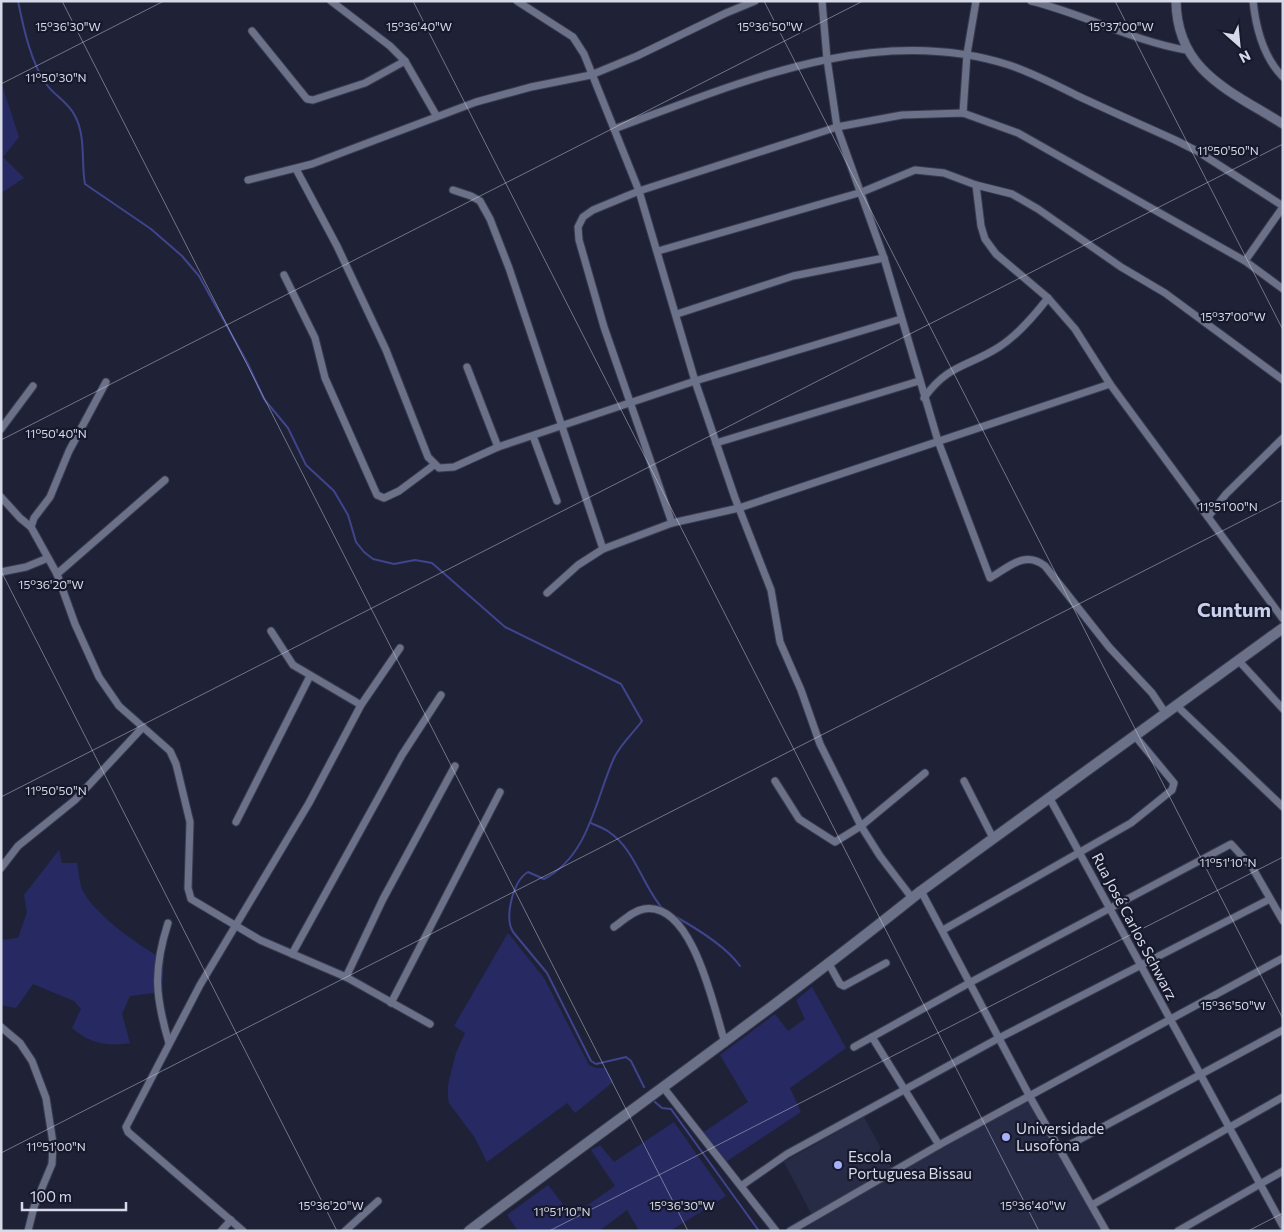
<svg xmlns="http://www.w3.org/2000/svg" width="1284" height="1232" font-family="Commissioner,sans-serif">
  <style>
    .built { fill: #272b46 }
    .green { fill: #272963 }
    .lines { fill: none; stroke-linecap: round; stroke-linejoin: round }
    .stream { stroke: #3f448c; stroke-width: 2 }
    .minor-casing { stroke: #3a3c4d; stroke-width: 9 }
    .tertiary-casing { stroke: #3a3c4d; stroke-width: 11 }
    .secondary-casing { stroke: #3a3c4d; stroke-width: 12 }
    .minor { stroke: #6c718a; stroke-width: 7 }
    .tertiary { stroke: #6c718a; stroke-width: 9 }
    .secondary { stroke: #6c718a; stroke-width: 10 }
    .ticks { fill: none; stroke: #d6d9e7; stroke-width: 1; stroke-opacity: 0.45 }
    .poi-dot { fill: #a6b1fc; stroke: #16182c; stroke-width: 2 }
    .labels { text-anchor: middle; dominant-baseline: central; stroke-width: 4.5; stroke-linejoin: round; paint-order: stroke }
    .street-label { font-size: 15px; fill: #d6d9e7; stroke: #16182c }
    .poi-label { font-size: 15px; fill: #d6d9e7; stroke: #16182c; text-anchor: start }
    .district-label { font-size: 20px; font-weight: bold; fill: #cacfeb; stroke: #16182c }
    .ticks-label { font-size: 12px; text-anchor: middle; fill: #d6d9e7; stroke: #16182c; stroke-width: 4.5; stroke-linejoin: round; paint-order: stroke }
  </style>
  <rect width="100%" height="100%" fill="#1f2237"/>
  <g class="built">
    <polygon points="1029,1100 1103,1231 800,1231 895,1174"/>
    <polygon points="864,1117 892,1169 812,1215 784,1162"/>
  </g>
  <g class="green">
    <polygon points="1,82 19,137 3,157 24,178 1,193"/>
    <path d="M59,850L62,863H77C79,872 79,885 84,893C96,915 141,948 164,959L162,992L130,996L122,1014L130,1043C106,1047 90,1043 72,1028L81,1009L74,1001L33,984L16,1008L1,1005V940L18,938L27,912L24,895Z"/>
    <polygon points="508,933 544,978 589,1065 596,1068 606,1068 613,1082 575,1113 567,1103 487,1162 475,1138 449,1103 448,1097 448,1085 456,1053 465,1033 454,1026"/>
    <polygon points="812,987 846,1048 790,1088 801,1112 724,1163 701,1134 748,1102 720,1055 775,1014 788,1031 805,1019 796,1000"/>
    <polygon points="674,1122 726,1196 670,1231 639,1231 627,1210 599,1231 518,1231 507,1215 548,1185 572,1216 615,1186 591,1150 600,1145 614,1162"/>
  </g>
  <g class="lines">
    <g class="stream">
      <path d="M18,1C23,26 31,64 47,85C55,96 69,103 75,116C86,136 81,163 85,184L151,229L182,256L199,276L248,364L264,399L288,428L306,465L334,491L348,515L356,542L364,552L373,559L394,564L415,560L432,563L505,627L621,684L642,721C634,732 620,745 614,758C595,800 589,856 544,879L528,872C513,881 504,917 513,932L547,973L591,1061L596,1064L626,1057L631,1061L644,1087"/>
      <path d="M591,823C597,826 604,828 609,832C635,849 643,887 663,909"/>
      <path d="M669,913C691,925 726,946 740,966"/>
      <polyline points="655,1102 662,1108 671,1109 759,1231"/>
    </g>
    <defs>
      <g id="minor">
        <polyline points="331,1 390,46 405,61 436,115"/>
        <polyline points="517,1 573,37 584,54 639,191 695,381 735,498 771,590 780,642 801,690 820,744 861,826 880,856 912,898"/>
        <path d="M822,1L827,59L837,127L884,258L938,441L990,578C1009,567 1025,550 1045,566L1109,647L1152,693L1166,714"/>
        <path d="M1031,1C1084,14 1133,41 1186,50"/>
        <path d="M1253,1C1256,29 1263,57 1283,77"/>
        <polyline points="252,31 307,99 313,100 365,83 405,61"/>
        <polyline points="963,113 967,54 976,1"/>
        <path d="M614,129C739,83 875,22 1009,65C1033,73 1056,85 1078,96C1110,111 1142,125 1175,140L1197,151L1283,206"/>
        <polyline points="296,169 337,246 386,350 428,457 439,468 454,467 498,447 695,381 901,319"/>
        <polyline points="248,180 312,164 476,102 531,87 591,75 637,56 726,13 755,1"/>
        <polyline points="976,185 1012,194 1038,209 1121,267 1165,293 1283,380"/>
        <polyline points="453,190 471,196 480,201 490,219 509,268 603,549"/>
        <polyline points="658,251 862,192 915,170 944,173 976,185 981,226 985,239 996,254 1048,298 1075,329 1110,384 1283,619"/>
        <polyline points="1245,261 1283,207"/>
        <polyline points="284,275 315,338 325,378 377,495 384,498 399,491 434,465"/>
        <polyline points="677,314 793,276 884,258"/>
        <polyline points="467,367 498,447"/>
        <polyline points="106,382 69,451 50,497 34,518 31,527 57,574 75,624 99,677 119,706 170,751 176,764 190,822 188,888 191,899 260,940 346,977 430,1024"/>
        <path d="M924,398C948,364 968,367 999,347C1018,335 1034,316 1048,298"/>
        <polyline points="1,429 33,386"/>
        <polyline points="533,436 557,501"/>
        <polyline points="716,443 919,381"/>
        <polyline points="1,497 20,518 31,527"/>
        <polyline points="1208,517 1226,494 1283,438"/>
        <polyline points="672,523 604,327 579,240 578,227 583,217 593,210 639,191 837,127 902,115 963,113 1018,133 1245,261 1283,289"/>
        <polyline points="1,572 26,567 48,558"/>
        <polyline points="57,574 165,480"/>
        <polyline points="547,593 578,565 603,549 672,523 739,508 1110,384"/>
        <polyline points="271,631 293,665 361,705"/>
        <polyline points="1238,660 1283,709"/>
        <polyline points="1177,706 1283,807"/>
        <polyline points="775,781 799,819 835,842 861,826 925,773"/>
        <polyline points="964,781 993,838"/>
        <polyline points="1049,797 1283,1226"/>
        <polyline points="236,822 310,676"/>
        <polyline points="1,868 18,846 75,800 143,727"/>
        <polyline points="921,891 1030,1097 1106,1231"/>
        <path d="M168,923C153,970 155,996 169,1043"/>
        <path d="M614,927C623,921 632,911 644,909C693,901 714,1009 725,1043"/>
        <polyline points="943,930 1131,823 1172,790 1174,783 1135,736"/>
        <polyline points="292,954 402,755 441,695"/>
        <polyline points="829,964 840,984 844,986 886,963"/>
        <polyline points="346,977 383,899 455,766"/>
        <polyline points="391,1003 500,792"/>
        <polyline points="1,1027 20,1043 32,1061 46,1098 53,1143 52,1164 34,1207 28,1231"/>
        <polyline points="872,1037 939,1145"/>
        <polyline points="854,1047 971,982 1231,844 1252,867 1283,921"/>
        <polyline points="663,1087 776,1231"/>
        <polyline points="1060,1150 1283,1030"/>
        <polyline points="741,1186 787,1154 999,1038 1270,899"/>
        <polyline points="1092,1205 1283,1097"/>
        <polyline points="221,1231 231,1220"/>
        <polyline points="243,1231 128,1132 126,1127 200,985 309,803 361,705 400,648"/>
        <polyline points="345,1231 378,1201"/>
        <polyline points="790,1231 939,1145 1283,958"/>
        <polyline points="1178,1231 1283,1171"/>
      </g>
      <path id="tertiary" d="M1176,1C1177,72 1231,91 1283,124"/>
      <path id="secondary" d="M469,1231C620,1117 774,1009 921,891L1283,628"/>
    </defs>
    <use href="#minor" class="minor-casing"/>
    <use href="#tertiary" class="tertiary-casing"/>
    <use href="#secondary" class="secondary-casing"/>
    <use href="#minor" class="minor"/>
    <use href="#tertiary" class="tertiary"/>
    <use href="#secondary" class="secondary"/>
  </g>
  <path class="ticks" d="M62,1L688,1231M413,1L1039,1231M764,1L1283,1019M1115,1L1283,330M1,84L164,1M1,440L863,1M1,571L337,1231M1,797L1283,144M1,1153L1283,500M549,1231L1283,857M1248,1231L1283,1213"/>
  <g class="poi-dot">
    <circle cx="1006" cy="1137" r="5"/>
    <circle cx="838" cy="1165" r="5"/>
  </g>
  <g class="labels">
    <g class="street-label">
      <text transform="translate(1135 926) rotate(62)">Rua José Carlos Schwarz</text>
    </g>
    <g class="poi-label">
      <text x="1016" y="1128">Universidade<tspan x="1016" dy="17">Lusofona</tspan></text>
      <text x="848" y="1156">Escola<tspan x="848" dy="17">Portuguesa Bissau</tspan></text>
    </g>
    <g class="district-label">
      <text x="1234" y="609">Cuntum</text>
    </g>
  </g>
  <g class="ticks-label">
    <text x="68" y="31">15°36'30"W</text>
    <text x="419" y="31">15°36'40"W</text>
    <text x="770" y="31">15°36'50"W</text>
    <text x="1121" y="31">15°37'00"W</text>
    <text x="56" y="82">11°50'30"N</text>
    <text x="1228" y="155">11°50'50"N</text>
    <text x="1233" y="321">15°37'00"W</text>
    <text x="56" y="438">11°50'40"N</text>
    <text x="1228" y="511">11°51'00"N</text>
    <text x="51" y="589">15°36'20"W</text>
    <text x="56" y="795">11°50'50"N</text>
    <text x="1228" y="867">11°51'10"N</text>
    <text x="1233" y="1010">15°36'50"W</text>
    <text x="56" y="1151">11°51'00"N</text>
    <text x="331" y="1210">15°36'20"W</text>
    <text x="682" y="1210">15°36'30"W</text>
    <text x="1033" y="1210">15°36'40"W</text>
    <text x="562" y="1216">11°51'10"N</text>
  </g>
  <rect width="1284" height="1232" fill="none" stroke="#d6d9e7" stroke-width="5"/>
  <g transform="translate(1239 45) rotate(153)" stroke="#16182c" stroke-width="4" paint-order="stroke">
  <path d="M0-4L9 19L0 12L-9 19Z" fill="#d6d9e7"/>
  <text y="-8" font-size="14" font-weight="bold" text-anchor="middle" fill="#d6d9e7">N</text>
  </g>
  <path d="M22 1202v8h104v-8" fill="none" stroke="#d6d9e7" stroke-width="2.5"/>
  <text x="30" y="1202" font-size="15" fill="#d6d9e7" stroke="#16182c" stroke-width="4" paint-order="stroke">100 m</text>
</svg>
